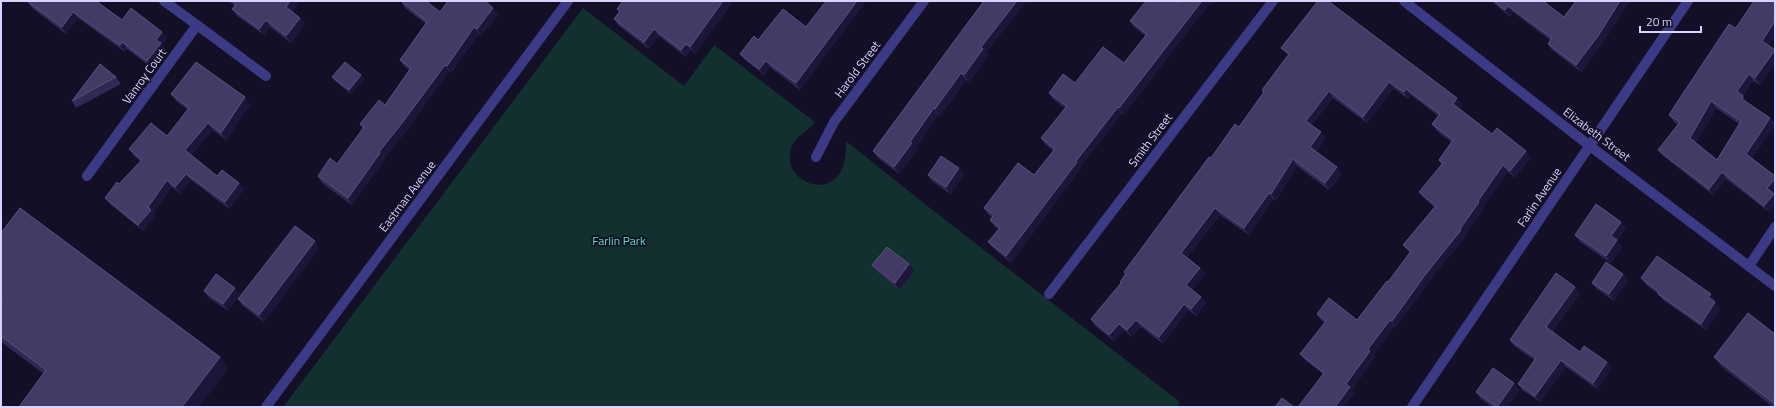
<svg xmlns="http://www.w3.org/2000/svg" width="1776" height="408" font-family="'Titillium Web',sans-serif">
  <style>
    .green { fill: #12302f }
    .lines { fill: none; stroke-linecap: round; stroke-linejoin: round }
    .service { stroke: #3d3a85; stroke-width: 10 }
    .minor { stroke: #3d3a85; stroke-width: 10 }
    .wall { fill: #312854; fill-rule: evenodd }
    .shaded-wall { fill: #1d163a }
    .building { fill: #433a66; stroke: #5a527e; fill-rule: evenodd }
    .labels { text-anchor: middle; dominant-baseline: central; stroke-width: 3.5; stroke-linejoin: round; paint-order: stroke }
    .street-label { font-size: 12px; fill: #d9d4ff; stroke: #130f26 }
    .park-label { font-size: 12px; fill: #5fe0c0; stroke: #130f26 }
  </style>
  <rect width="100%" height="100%" fill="#130f26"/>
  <path class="green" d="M583,8L684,86L714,45L815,122C809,131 798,135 793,144C773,182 849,214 846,141L930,208L1180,402L1177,407H283Z"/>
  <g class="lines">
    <g class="service">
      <polyline points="197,25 266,76"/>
      <polyline points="1749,266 1775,227"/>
    </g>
    <g class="minor">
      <polyline points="1404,1 1590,146 1775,286"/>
      <polyline points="816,157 834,122 924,1"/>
      <polyline points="87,176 197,25 164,1"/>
      <polyline points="1049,294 1273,1"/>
      <polyline points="266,407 568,1"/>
      <polyline points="1412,407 1688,1"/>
    </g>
  </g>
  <g class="wall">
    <polygon points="228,1 300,1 292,12 300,18 305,24 291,43 270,27 264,35 237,16 232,9 235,6"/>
    <polygon points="401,1 440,12 498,14 481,36 479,34 451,73 449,71 407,130 384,158 385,159 352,205 322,183 318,176 337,164 363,129 360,124 385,105 409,70 405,67 400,60 426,24 405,8"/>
    <polygon points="822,1 866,1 800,90 770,67 764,75 745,60 740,54 758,40 806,27 825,3"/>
    <polygon points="984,1 986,53 988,56 969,82 966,80 940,116 938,115 916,148 917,150 899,174 878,158 873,151"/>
    <polygon points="1180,1 1214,1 1210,5 1209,4 1124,114 1122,113 1080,167 1081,168 1011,263 993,248 988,242 998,229 994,226 990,220 992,217 988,214 984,208 1034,175 1053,151 1045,144 1041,138 1065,108 1053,99 1049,93 1075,83 1124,63 1145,36 1134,27 1130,21 1178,3"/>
    <polygon points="1491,1 1545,1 1546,2 1545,3 1564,17 1576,1 1630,1 1603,42 1581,72 1552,50 1548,44 1550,40 1513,12 1510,17"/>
    <path d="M1775,1V34L1768,45L1775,50V63L1760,85L1753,81L1743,96L1748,103L1770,118L1775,125L1752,158L1775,191L1773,193L1775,196V204L1769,212L1726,179L1713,195L1663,156L1658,150L1678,125L1674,122L1669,115L1735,28L1738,25ZM1716,108L1739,124L1717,160L1696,143Z"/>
    <polygon points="28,2 122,20 162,32 167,39 162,45 166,50 152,68 127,49 125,52 78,18 66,34 32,8"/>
    <polygon points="732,2 695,54 691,50 686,57 659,36 649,49 619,26 614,19 619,12 617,9"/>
    <polygon points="1281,48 1462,105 1459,108 1492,134 1531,157 1515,178 1508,172 1483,206 1484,208 1465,235 1466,236 1429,281 1396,327 1395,326 1373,355 1375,357 1352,390 1354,394 1323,374 1305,360 1300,354 1325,323 1321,320 1317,314 1357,320 1388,282 1410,252 1408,251 1403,245 1434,207 1424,198 1419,192 1442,165 1439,160 1451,142 1437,131 1432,124 1438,116 1411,95 1408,99 1394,88 1367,123 1333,98 1312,125 1326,138 1316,152 1342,174 1329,190 1297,166 1276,201 1273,199 1249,235 1220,215 1187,257 1200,268 1205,274 1192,290 1201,297 1206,303 1196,316 1188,310 1163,344 1141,327 1132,337 1124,330 1114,341 1095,326 1091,319 1121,284 1120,282 1125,274 1124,272 1211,158 1239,127 1263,93 1262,90 1288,55"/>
    <polygon points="116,77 121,84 76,108 72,101"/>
    <polygon points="332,77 364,79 351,94 335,81"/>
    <polygon points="171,94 250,104 226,140 213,130 191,155 217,176 239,183 244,189 229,209 191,180 180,194 172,187 153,213 155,216 143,231 110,204 105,198 119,184 140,161 134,156 129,149 167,136 188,110 176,101"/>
    <polygon points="928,175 964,175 950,194 932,181"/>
    <polygon points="1626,228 1617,241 1622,247 1611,263 1580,242 1575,235"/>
    <polygon points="1,233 228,369 44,374 1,342"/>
    <polygon points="319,248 264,322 243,306 238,299"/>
    <polygon points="872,265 914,271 899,290 877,272"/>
    <polygon points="1641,278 1716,301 1715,302 1720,309 1706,330 1663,300 1658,294 1646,285"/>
    <polygon points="1628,281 1614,301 1597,289 1592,283"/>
    <polygon points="235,288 240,295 228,311 209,298 204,291"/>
    <polygon points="1580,293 1552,332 1580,352 1612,368 1597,389 1566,367 1540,402 1522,390 1518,384 1534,360 1514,346 1510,340"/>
    <polygon points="1775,334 1775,407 1773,407 1721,366 1714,357"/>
    <polygon points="1514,383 1519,390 1507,407 1492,407 1481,399 1476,392"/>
  </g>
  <g class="shaded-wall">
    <polygon points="290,1 300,1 291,13 286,7"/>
    <polygon points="723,1 731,1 732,2 695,54 690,47"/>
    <polygon points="857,1 866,1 800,90 796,83"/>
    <polygon points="1017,1 1027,1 986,53 988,56 969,82 964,75 981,47"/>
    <polygon points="1202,1 1207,1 1209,4 1124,114 1119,108"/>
    <polygon points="1207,1 1214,1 1210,5"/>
    <polygon points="1620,1 1630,1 1603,42 1581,72 1576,65"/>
    <polygon points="1508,6 1513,12 1510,17 1505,10"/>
    <polygon points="493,8 498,14 481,36 477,29"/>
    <polygon points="73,12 78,18 66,34 62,27"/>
    <polygon points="300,18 305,24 291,43 286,36"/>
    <polygon points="266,20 270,27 264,35 259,29"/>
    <polygon points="1775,21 1775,34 1766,47 1762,41"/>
    <polygon points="474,27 479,34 451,73 447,66"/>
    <polygon points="654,29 659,36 649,49 644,42"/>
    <polygon points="162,32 167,39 162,45 166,50 152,68 147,61 156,40"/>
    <polygon points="122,42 127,49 125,52 120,45"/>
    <polygon points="686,44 691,50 686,57 681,50"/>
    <polygon points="1775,50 1775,63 1760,85 1755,78"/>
    <polygon points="766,61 770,67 764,75 759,69"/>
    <polygon points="445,65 449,71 407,130 384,158 385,159 352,205 348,198 379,152"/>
    <polygon points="961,73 966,80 940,116 935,109"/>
    <polygon points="1749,74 1753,81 1741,98 1737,91"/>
    <polygon points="361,75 364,79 351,94 349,90"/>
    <polygon points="1389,82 1394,88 1367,123 1363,117"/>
    <polygon points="1406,89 1411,95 1408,99 1404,92"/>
    <polygon points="1329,91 1333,98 1311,127 1306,121"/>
    <polygon points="1743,96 1748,103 1746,106 1742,99"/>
    <polygon points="245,97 250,104 226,140 221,133"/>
    <polygon points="1457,98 1462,105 1457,110 1453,104"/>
    <polygon points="1711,101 1716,108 1695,145 1690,138"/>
    <polygon points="1118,107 1122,113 1080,167 1081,168 1011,263 1006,256 1076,161"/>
    <polygon points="934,108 938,115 916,148 917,150 899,174 894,167 910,142"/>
    <polygon points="1770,118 1775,125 1751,160 1746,154"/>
    <polygon points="208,123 213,130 190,157 185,150"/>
    <polygon points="1321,132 1326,138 1315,154 1310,147"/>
    <polygon points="1526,151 1531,157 1515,178 1510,171"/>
    <polygon points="1293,159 1297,166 1276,201 1271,194"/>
    <polygon points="1503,165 1508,172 1483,206 1484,208 1465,235 1466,236 1429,281 1396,327 1392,321 1425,275 1460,229 1478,201"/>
    <polygon points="1337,167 1342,174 1329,190 1325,183"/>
    <polygon points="959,168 964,175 950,194 946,187"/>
    <polygon points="1722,172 1726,179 1713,195 1709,189"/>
    <polygon points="186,174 191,180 180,194 175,187"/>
    <polygon points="1775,179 1775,191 1772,195 1767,188"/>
    <polygon points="167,180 172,187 153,213 155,216 143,231 138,225 148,207"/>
    <polygon points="239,183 244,189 229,209 225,202"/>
    <polygon points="1269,193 1273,199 1249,235 1244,228"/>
    <polygon points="1774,194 1775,196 1775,204 1769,212 1764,206"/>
    <polygon points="1215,208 1220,215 1185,259 1181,253"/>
    <polygon points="1621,222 1626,228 1617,241 1622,247 1611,263 1606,256 1611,236"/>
    <polygon points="315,241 319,248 264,322 259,315"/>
    <polygon points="909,264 914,271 899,290 895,283"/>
    <polygon points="1200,268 1205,274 1191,292 1186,285"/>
    <polygon points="1623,274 1628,281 1614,301 1609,294"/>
    <polygon points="1575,287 1580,293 1550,334 1546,327"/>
    <polygon points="235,288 240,295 228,311 223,304"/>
    <polygon points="1711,294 1716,301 1713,304 1708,297"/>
    <polygon points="1201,297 1206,303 1196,316 1191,309"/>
    <polygon points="1715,302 1720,309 1706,330 1701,324"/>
    <polygon points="1184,304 1188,310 1163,344 1159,337"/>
    <polygon points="1136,320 1141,327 1132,337 1127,330"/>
    <polygon points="1390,320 1395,326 1373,355 1375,357 1352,390 1354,394 1344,407 1335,407 1346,384 1368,349"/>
    <polygon points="1119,324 1124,330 1114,341 1109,335"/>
    <polygon points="220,357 228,369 199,407 182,407"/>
    <polygon points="1561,360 1566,367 1540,402 1535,396"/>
    <polygon points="1607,362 1612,368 1597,389 1593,383"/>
    <polygon points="1514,383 1519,390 1507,407 1497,407"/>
  </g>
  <g class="building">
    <polygon points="28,1 96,1 122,20 131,8 162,32 156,40 161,43 147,61 122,42 120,45 73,12 62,27 28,2"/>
    <polygon points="232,1 290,1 286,7 300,18 286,36 266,20 259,29 232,9 236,4"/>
    <polygon points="401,1 426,1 440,12 448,1 485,1 493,8 477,29 474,27 447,66 445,65 402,123 379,152 380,153 348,198 318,176 330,158 337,164 364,127 360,124 379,100 385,105 411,68 400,60 427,22"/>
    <polygon points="623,1 723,1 690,47 686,44 681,50 654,29 644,42 614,19 620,11 617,9"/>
    <polygon points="826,1 857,1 796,83 766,61 759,69 740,54 754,36 758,40 783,9 806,27"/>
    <polygon points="984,1 1017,1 981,47 983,49 964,75 961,73 935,109 934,108 910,142 912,143 894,167 873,151"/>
    <polygon points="1146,1 1175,1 1178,3 1180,1 1202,1 1119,108 1118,107 1076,161 1077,162 1006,256 988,242 1000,228 990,220 994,215 984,208 1018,163 1034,175 1055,149 1041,138 1067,106 1049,93 1063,74 1075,83 1103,47 1124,63 1147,34 1130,21"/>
    <polygon points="1318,1 1328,1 1457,98 1453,104 1492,134 1497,128 1526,151 1510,171 1503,165 1478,201 1479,202 1460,229 1461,230 1425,275 1392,321 1390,320 1368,349 1370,351 1346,384 1350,387 1335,407 1298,407 1324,373 1300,354 1326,321 1317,314 1329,298 1357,320 1387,281 1388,282 1411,251 1403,245 1436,206 1419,192 1443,163 1439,160 1453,140 1432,124 1440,114 1406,89 1404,92 1389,82 1363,117 1329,91 1306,121 1321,132 1310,147 1337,167 1325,183 1293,159 1271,194 1269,193 1244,228 1215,208 1181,253 1200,268 1186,285 1201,297 1191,309 1184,304 1159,337 1136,320 1127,330 1119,324 1109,335 1091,319 1121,283 1120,282 1126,274 1124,272 1209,157 1211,158 1235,124 1239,127 1264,92 1262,90 1289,54 1281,48"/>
    <polygon points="1494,1 1543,1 1564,17 1576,1 1620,1 1598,36 1576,65 1548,44 1552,38 1508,6 1505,10"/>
    <path d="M1754,1H1775V21L1762,41L1775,50L1755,78L1749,74L1737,91L1743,96L1742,99L1770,118L1746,154L1775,176V179L1767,188L1774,194L1764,206L1722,172L1709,189L1658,150L1680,122L1669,115L1676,104L1729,24L1735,28L1738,25ZM1711,101L1741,121L1717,160L1690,138Z"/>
    <polygon points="196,62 245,97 221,133 208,123 185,150 217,176 222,170 239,183 225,202 186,174 175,187 167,180 148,207 151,210 138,225 105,198 117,182 119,184 142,160 129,149 151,123 167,136 189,108 171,94"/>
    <polygon points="345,62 361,75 349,90 332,77"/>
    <polygon points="100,64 116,77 72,101"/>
    <polygon points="941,156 959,168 946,187 928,175"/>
    <polygon points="1596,204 1621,222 1611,236 1617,240 1606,256 1575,235"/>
    <polygon points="20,208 220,357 182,407 19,407 46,370 1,336 1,304 2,302 1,302 1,233"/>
    <polygon points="295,226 315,241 259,315 238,299"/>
    <polygon points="887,247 909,264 895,283 872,265"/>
    <polygon points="1657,256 1711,294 1708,297 1715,302 1701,324 1658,294 1659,292 1641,278"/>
    <polygon points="1606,262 1623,274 1609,294 1592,283"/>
    <polygon points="1556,273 1575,287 1546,327 1580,352 1584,346 1607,362 1593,383 1561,360 1535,396 1518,384 1536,358 1510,340"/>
    <polygon points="216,274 235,288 223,304 204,291"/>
    <polygon points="1748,313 1775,334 1775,404 1714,357"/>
    <polygon points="1493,368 1514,383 1497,407 1476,392"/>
    <polygon points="1282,398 1294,407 1275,407"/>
  </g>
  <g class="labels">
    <g class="street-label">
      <text transform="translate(857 69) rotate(-53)">Harold Street</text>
      <text transform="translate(144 76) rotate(-54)">Vanroy Court</text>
      <text transform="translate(1597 134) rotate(37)">Elizabeth Street</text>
      <text transform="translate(1150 140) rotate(-53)">Smith Street</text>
      <text transform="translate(407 196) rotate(-53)">Eastman Avenue</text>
      <text transform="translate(1539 197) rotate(-56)">Farlin Avenue</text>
    </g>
    <g class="park-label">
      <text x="619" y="240">Farlin Park</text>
    </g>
  </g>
  <rect width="1776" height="408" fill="none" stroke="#d9d4ff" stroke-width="4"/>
  <path d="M1640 26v6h61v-6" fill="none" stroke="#d9d4ff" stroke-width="2"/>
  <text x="1646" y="26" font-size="12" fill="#d9d4ff" stroke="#130f26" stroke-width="3" paint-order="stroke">20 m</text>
</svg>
